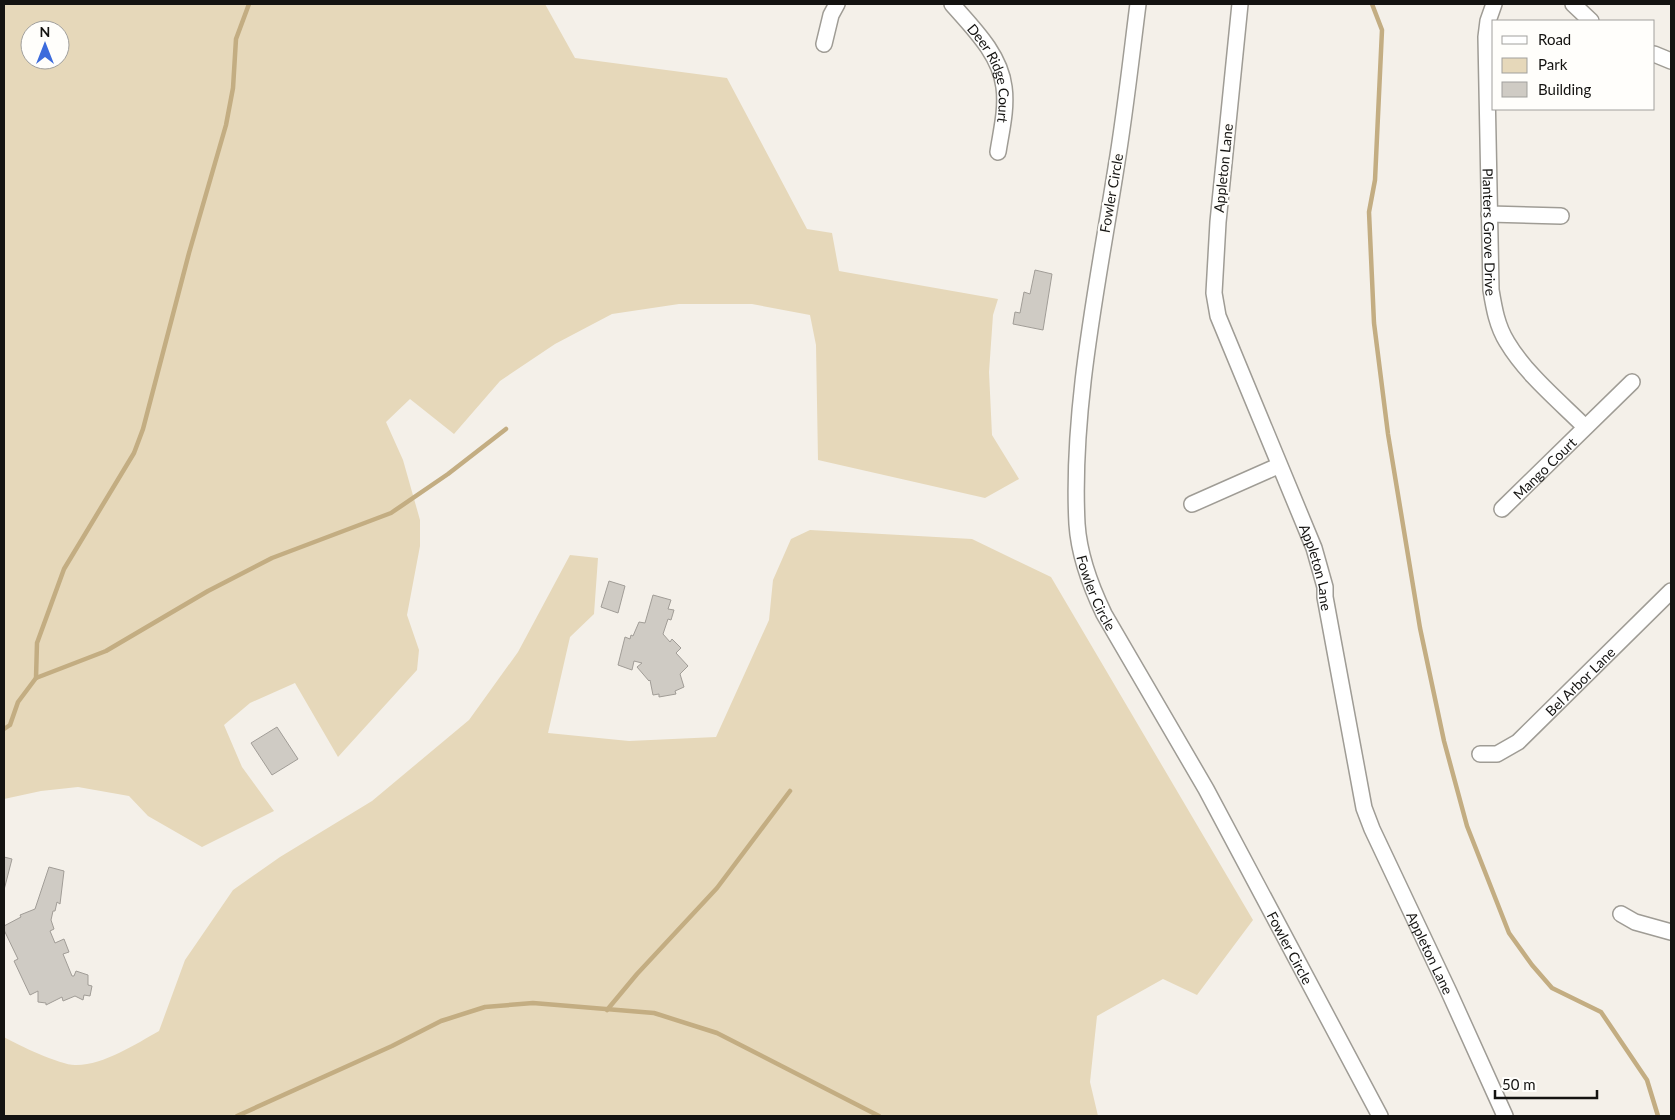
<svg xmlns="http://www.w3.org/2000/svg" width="1675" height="1120" font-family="Lato,sans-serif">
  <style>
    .green { fill: #e6d8ba; fill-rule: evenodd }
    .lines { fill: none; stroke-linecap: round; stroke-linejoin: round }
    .stream { stroke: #c3ad82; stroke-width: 4.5 }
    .building { fill: #cfcbc4; stroke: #a19d97 }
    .street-casing { stroke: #9f9c95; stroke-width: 18 }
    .street { stroke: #fff; stroke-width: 15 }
    .labels { text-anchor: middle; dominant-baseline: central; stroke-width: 4.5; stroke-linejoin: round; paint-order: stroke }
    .street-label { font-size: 14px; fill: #141311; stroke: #fffefb }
  </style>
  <rect width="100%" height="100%" fill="#f4f0e9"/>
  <g class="green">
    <path d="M4,4H545L575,58L727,78L807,229L832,233L839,271L998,299L993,315L989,372L992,435L1019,479L985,498L818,460L816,345L810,315L752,304H679L612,314L555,344L500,381L454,434L410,399L386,422L403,460L420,520V546L407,615L419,650L417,670L338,757L295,683L250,703L224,725L242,767L274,811L202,847L148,816L129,796L78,787L41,791L4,799ZM30,30H60V60H30Z"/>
    <path d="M810,530L972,539L1051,577L1253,920L1197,995L1163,979L1097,1016L1090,1082L1098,1116H4V1037C18,1045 60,1065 75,1065C102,1066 136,1044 159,1031L185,960L233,890L280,857L372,801L469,720L518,652L570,555L598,558L594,614L570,637L548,733L629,741L716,737L769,620L773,580L791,539Z"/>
  </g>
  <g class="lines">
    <g class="stream">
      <polyline points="1372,4 1382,30 1375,180 1369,212 1374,323 1388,434 1420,628 1444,741 1467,826 1509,933 1532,965 1552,988 1601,1012 1647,1080 1658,1116"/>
      <polyline points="36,678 37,643 64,569 134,453 143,429 189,253 226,125 233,88 236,39 249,4"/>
      <polyline points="4,729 10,725 18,702 36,678 106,651 208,591 272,558 391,513 448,474 506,429"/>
      <polyline points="607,1010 637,974 717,888 790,791"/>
      <polyline points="237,1116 392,1046 441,1021 485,1007 533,1003 654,1013 717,1033 879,1116"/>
    </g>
  </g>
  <g class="building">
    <polygon points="1035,270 1052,274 1043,330 1013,324 1015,312 1020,313 1024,292 1030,294"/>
    <polygon points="609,581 625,586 618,613 601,607"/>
    <polygon points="653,595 671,600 668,609 674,610 671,620 668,619 663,634 670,642 672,639 681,648 676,653 688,666 680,674 684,687 675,691 676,694 659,697 659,694 653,695 650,680 649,681 637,667 642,663 634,661 632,670 618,665 625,637 630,639 631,635 633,636 639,622 645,623"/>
    <polygon points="277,727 298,759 272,775 251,743"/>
    <polygon points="4,857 12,859 4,890"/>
    <polygon points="49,867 64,871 60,904 57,902 55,911 53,911 51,920 54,929 50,931 55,943 64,939 69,952 63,954 72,976 74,976 76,971 88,975 88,985 92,986 90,996 84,995 83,1000 75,996 63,1001 62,997 46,1005 46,1003 38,1002 38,991 30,995 14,961 18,959 4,930 4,926 21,917 20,915 35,909"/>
  </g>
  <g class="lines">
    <defs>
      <g id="street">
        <path id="s1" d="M952,4C973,28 1000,54 1004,87C1007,109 1001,132 998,152"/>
        <path id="s2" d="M1138,4C1131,59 1125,114 1116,168C1098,283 1071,409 1077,524C1079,555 1091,587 1104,614L1206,789L1380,1116"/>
        <path id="s3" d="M1240,4L1218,222L1214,293L1218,316L1314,548L1325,587V597L1364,808L1372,829L1449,992L1505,1116"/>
        <path id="s4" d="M1494,4L1488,21L1486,37L1491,290C1494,308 1497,326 1507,342C1526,374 1559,401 1585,427"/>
        <polyline points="1573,4 1591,21"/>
        <polyline points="824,44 831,15 837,4"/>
        <polyline points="1654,54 1671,61"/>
        <polyline points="1489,214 1561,216"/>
        <polyline points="1192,504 1278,466"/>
        <path id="s5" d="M1502,509L1632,382"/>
        <path id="s6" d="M1480,754H1497L1518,742L1671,591"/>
        <polyline points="1621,914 1635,922 1671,932"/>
      </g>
    </defs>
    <use href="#street" class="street-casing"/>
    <use href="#street" class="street"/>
  </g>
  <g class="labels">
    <g class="street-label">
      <text stroke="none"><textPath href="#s1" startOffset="82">Deer Ridge Court</textPath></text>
      <text transform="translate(1223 168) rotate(-84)">Appleton Lane</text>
      <text transform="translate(1111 193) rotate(-80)">Fowler Circle</text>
      <text stroke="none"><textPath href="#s4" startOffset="229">Planters Grove Drive</textPath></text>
      <text stroke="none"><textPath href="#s5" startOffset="59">Mango Court</textPath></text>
      <text stroke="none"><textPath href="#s3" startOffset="584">Appleton Lane</textPath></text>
      <text stroke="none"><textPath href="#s2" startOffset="596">Fowler Circle</textPath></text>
      <text stroke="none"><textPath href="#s6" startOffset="128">Bel Arbor Lane</textPath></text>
      <text stroke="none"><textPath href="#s2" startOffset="1001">Fowler Circle</textPath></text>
      <text stroke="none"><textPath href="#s3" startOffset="989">Appleton Lane</textPath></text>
    </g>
  </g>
  <rect width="1675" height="1120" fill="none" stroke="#141311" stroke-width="10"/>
  <rect x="1492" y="20" width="162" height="90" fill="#fffefb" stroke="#a1a09d"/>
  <rect x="1502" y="36" width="25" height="8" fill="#ffffff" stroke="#a1a09d"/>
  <text x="1538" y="45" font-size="15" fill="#141311">Road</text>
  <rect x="1502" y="58" width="25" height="15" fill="#e6d8ba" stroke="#a1a09d"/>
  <text x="1538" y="70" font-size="15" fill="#141311">Park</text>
  <rect x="1502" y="82" width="25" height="15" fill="#cfcbc4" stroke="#a1a09d"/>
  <text x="1538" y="95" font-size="15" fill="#141311">Building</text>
  <g transform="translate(45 45)"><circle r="24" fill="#fffefb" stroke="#a1a09d"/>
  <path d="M0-4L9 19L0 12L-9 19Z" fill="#3c6bdc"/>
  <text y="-8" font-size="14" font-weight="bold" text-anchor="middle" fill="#141311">N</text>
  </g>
  <path d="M1495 1090v8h102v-8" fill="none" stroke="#141311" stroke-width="2.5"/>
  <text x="1502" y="1090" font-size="15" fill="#141311" stroke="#fffefb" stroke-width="4" paint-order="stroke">50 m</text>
</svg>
